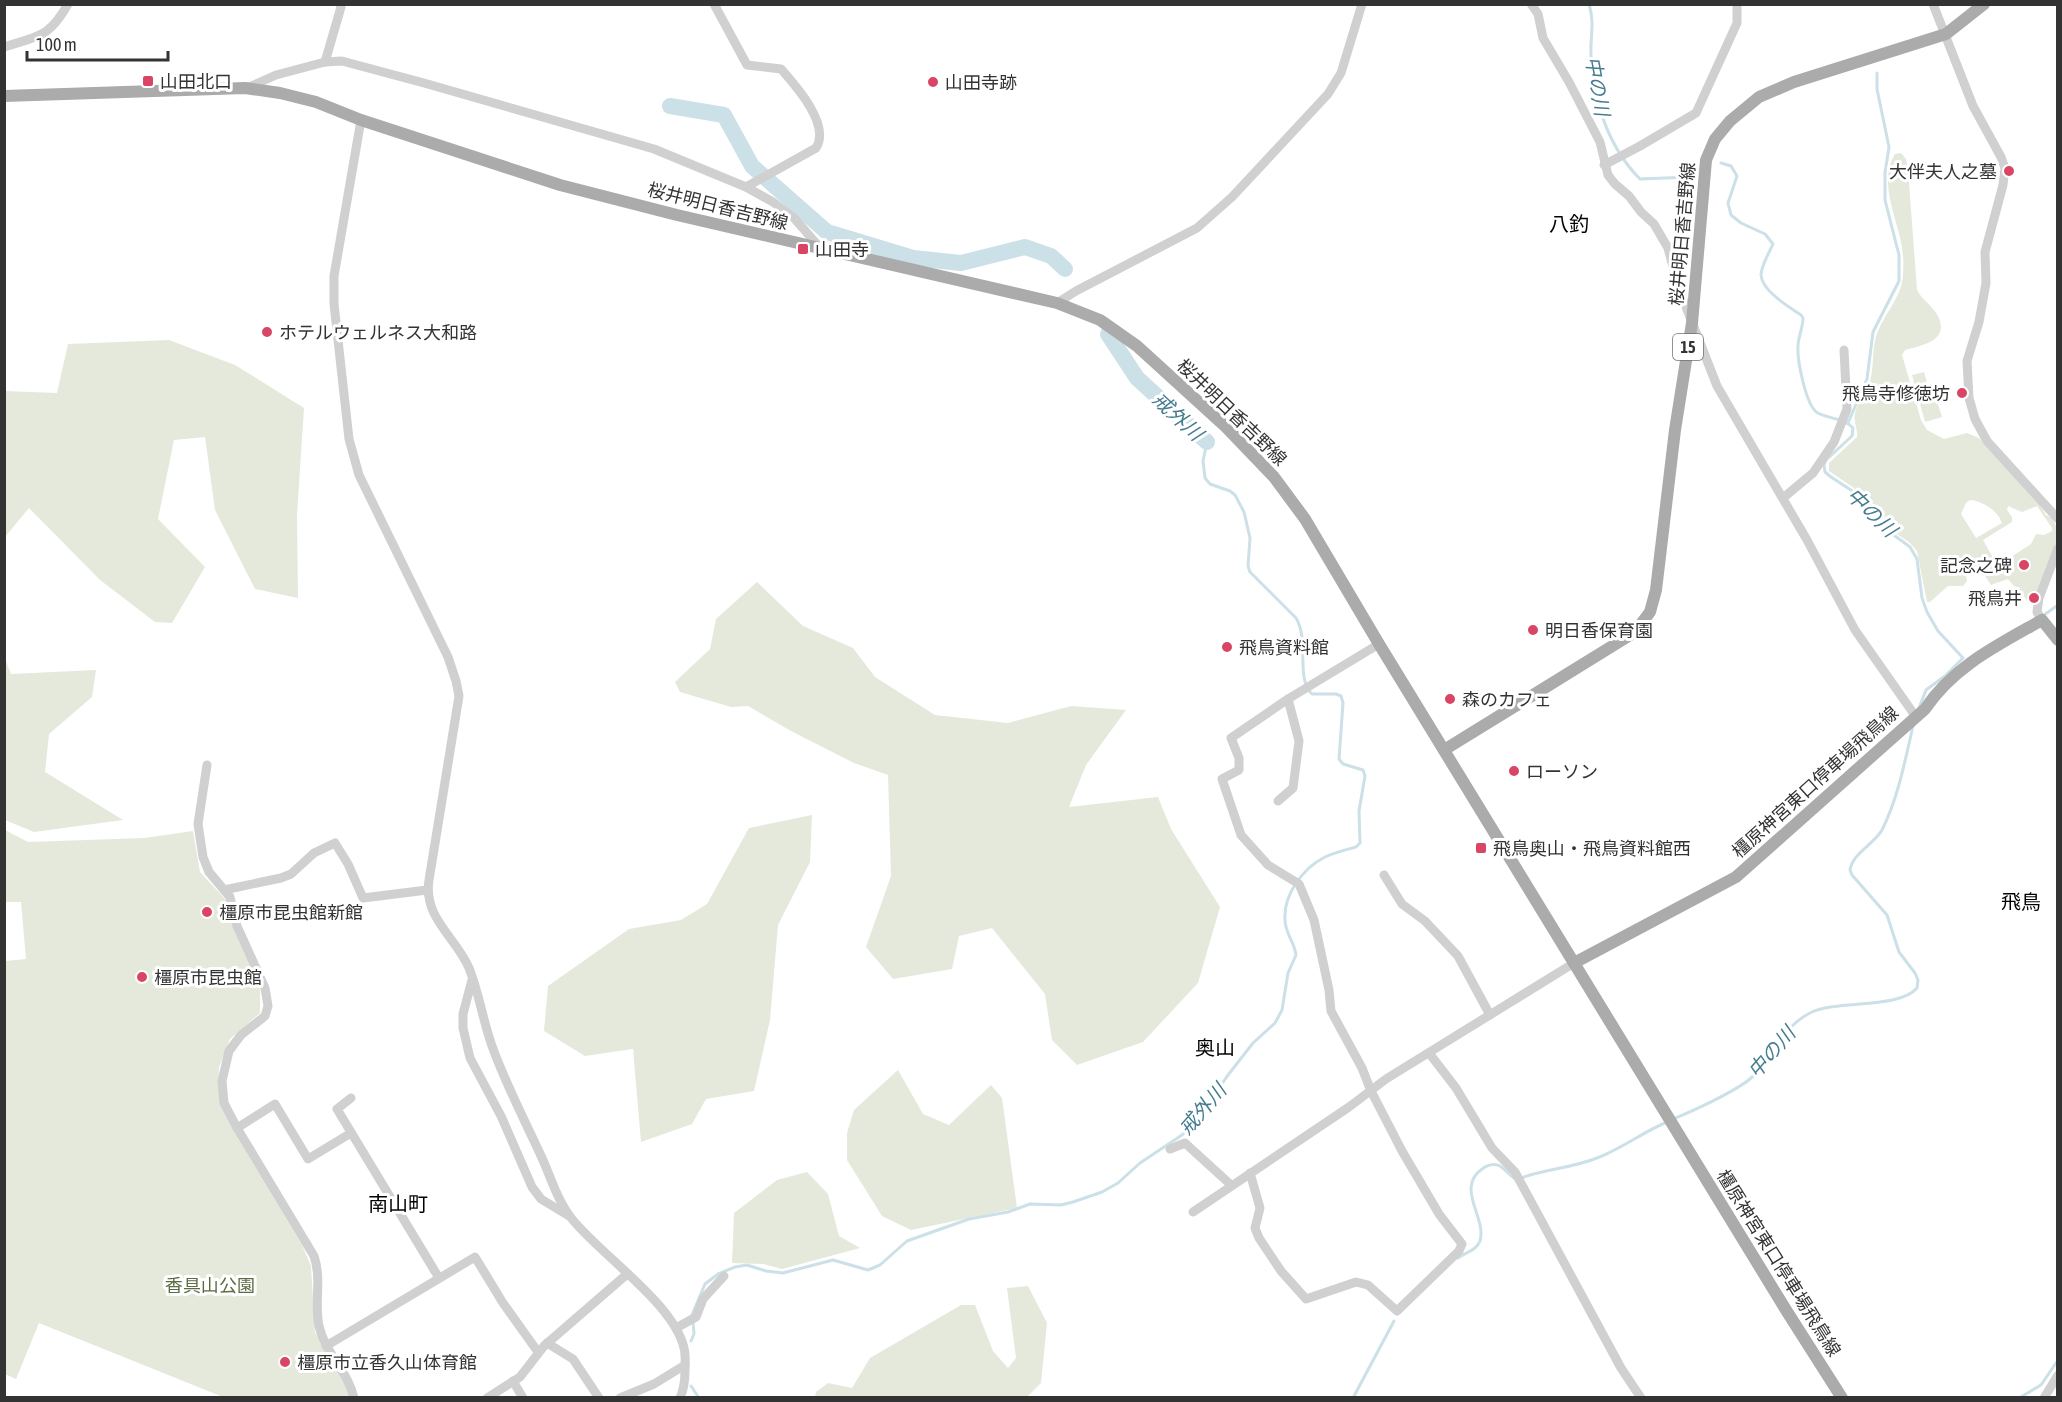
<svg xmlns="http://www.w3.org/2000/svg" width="2062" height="1402" font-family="'Asap Condensed','Noto Sans JP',sans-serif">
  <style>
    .green { fill: #e4e9dc; fill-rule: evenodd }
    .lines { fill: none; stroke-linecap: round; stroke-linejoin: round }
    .stream { stroke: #cbe0e7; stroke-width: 3 }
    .river { stroke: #cbe0e7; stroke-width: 16 }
    .minor { stroke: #d0d0d0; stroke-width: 9 }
    .major { stroke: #ababab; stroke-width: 12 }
    .poi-dot { fill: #d94564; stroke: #fff; stroke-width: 2 }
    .labels { text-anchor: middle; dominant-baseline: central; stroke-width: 6; stroke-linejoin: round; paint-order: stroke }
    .shield { fill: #fff; stroke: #707070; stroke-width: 1.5 }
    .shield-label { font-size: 16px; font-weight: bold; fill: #333 }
    .poi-label { font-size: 18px; fill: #333; stroke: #fff; text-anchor: start }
    .street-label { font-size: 18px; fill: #333; stroke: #fff }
    .park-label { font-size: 18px; fill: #5b6c42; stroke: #fff }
    .water-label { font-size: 20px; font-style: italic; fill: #457d90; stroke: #fff }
    .neighbourhood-label { font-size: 20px; fill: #000; stroke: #fff }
  </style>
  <rect width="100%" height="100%" fill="#fff"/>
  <g class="green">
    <path d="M1901,153L1906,159L1908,169L1917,290C1922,300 1933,306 1938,316C1950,341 1922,345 1905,350L1902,355L1921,420L1927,430L1944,439L1967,433L1979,438L2035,496L2046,515L2052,518L2057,528V539L2054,549L2035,596L2027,601L2019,588L2013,585L2008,579L1991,585L1978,565L1965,572L1967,581L1963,586H1948L1930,602H1927L1917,551L1909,542L1886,527L1854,488L1829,471V463L1857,437C1858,429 1853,422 1855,414C1857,402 1866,393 1870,381C1874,368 1872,354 1875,341C1880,317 1903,298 1903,274C1903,268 1904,262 1903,256C1901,223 1876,186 1895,154ZM1970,500C1983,501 1998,511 2002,523L1976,538L1961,514L1966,503ZM2008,506L2022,512L2037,506L2052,528V531L2044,535L2036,534L2031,544L2000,564L1996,563L1983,540L2012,522V517L2007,510Z"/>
    <polygon points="169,340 235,365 304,408 297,515 298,598 255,589 215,510 205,437 174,440 158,519 205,567 172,623 155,622 100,580 29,508 5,537 5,391 57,393 68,344"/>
    <polygon points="1924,372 1932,399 1936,398 1942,417 1925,422 1912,375"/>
    <polygon points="757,582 803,626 853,648 875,677 935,715 1008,723 1071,706 1126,710 1086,765 1069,807 1158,797 1171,829 1220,907 1198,983 1143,1042 1077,1065 1052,1040 1045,994 992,928 959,936 952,969 893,979 866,947 891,876 888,775 854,763 791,731 748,706 731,707 680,692 675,682 710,649 716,619"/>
    <polygon points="4,656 11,674 96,670 92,697 49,734 45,772 123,820 34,832 5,820"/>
    <polygon points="812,815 810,862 778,925 770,1020 754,1091 706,1099 692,1124 641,1142 633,1049 585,1056 544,1031 548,986 629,929 681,920 707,904 749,828"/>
    <polygon points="5,830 28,842 144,838 193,831 200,872 227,901 260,986 260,1013 230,1039 219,1067 218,1088 233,1130 302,1245 311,1266 315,1332 329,1358 350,1390 351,1397 223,1397 39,1323 16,1379 5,1374 5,961 26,959 21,902 5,902"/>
    <polygon points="898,1070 923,1114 949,1125 991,1085 1002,1098 1017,1208 911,1230 882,1216 847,1160 847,1133 854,1110"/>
    <polygon points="807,1172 828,1194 839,1236 860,1248 782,1269 763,1264 732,1263 734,1213 777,1180"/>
    <polygon points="1028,1286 1047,1323 1041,1383 1027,1397 815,1397 816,1392 828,1383 852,1388 870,1358 961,1305 975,1305 993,1351 1008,1368 1016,1358 1007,1288"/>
  </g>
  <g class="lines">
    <g class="stream">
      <path d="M1589,4C1595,23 1590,37 1591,55C1593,100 1608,147 1640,179L1691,177"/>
      <path d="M1721,163L1731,166L1737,176L1728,203L1731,215L1741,223L1765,234L1773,244C1769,253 1761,266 1761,275C1762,291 1789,307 1801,315L1803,318C1803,328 1798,337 1798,346C1797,360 1806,407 1818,413C1829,419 1844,418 1853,428L1852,436L1826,460L1824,465L1825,472L1831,477L1857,494L1879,524L1910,547L1917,559L1922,598L1927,612L1938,631L1963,658L1945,676L1926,690L1919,708"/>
      <polyline points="1848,423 1867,379 1873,332 1899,281 1899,255 1885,200 1885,173 1889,147 1877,89 1877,73"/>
      <polyline points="2044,615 2058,605"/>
      <path d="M1673,1119C1693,1111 1734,1092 1750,1079C1775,1058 1780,1027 1812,1012C1839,1000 1899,1009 1917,988L1918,980L1915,973L1899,952L1887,915L1852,875L1850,870C1852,854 1874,844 1882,830C1898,798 1905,761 1913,726"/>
      <path d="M1521,1178C1546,1169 1572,1168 1597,1158C1621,1149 1643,1132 1667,1122"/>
      <path d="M1458,1258C1466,1252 1476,1251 1480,1241C1487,1218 1455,1188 1482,1169C1487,1165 1494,1163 1500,1166C1505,1169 1509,1175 1514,1178"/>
      <path d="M692,1315L705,1284L718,1274L735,1267L747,1265L766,1271L783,1273L833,1260L868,1270L880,1265L907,1241L969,1219L1008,1212L1030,1204L1061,1205L1073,1202L1102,1192L1118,1183L1140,1163L1182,1135L1204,1110L1228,1075L1253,1043L1275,1023L1282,1010L1288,973L1296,955C1295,943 1285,933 1285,920C1283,895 1303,868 1325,857C1335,852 1346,850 1356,847L1360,843L1359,811L1365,776L1363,770L1343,764L1339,759L1343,703L1341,696L1336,694H1312C1295,678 1310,641 1296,618L1250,572L1248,566L1250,538L1244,512L1235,495L1230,491L1210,484L1205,478L1203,461L1207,442"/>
      <polyline points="691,1341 694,1334 693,1322"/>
      <polyline points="691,1386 699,1398"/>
      <polyline points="1353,1398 1394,1321"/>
      <polyline points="2019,1398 2041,1385 2058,1360"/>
    </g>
    <g class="river">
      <polyline points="670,106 724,115 752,166 827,232 913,258 961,263 1025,247 1051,256 1065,269"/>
      <polyline points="1108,334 1137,378 1207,442"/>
    </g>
    <g class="minor">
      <path d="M714,4L747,65L781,69C796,86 831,125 816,148L746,187"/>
      <polyline points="1531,4 1538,14 1543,38 1569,82 1600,142 1608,175 1615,184 1629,196 1641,212 1654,224 1668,248 1679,289 1717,386 1807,540 1855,630 1916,717"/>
      <polyline points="1933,4 1973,106 2001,157 2005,168 2003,185 1985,252 1986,283 1979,322 1967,361 1969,398 1975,419 1987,441 2058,519"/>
      <path d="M4,47C38,36 49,38 68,4"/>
      <polyline points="325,62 341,7 340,4"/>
      <polyline points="247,88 276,75 325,62 342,61 424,83 654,149 746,187 773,202 794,218 821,249"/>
      <path d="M361,120L334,276V304L349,439L359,475L448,657L456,681L459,696L429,880C423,918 456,937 469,968C479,993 483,1021 492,1046C506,1085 525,1121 542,1158C551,1178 558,1202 572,1219C602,1256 674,1304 684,1348C686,1356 685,1364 685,1371C685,1381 684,1389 680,1398"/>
      <polyline points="1604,165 1640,146 1696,113 1737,23 1737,4"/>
      <polyline points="1057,303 1076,291 1197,228 1232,197 1328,94 1341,73 1362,4"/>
      <polyline points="1783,498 1813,473 1834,442 1847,409 1844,350"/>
      <polyline points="2042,620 2037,612 2039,598 2058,548"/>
      <path d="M207,765L198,824L203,857L209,872L230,897L237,926L265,988L268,1006L265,1016L241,1035L229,1051L222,1081L224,1103L237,1128L314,1256C322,1279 314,1303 319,1326C325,1353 348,1371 354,1398"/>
      <polyline points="1278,801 1293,788 1299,741 1288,699"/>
      <polyline points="1384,875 1402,904 1425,921 1458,956 1490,1015"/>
      <polyline points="224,890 281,878 291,874 314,853 335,843 348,864 363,898 427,890"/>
      <polyline points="472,980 463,1014 463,1028 470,1058 501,1116 532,1187 541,1199 569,1216"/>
      <polyline points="1429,1053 1456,1088 1492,1148 1515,1172 1621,1368 1641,1398"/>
      <polyline points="351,1098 337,1109 439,1278"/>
      <polyline points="237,1128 275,1104 308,1159 351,1133"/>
      <polyline points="1170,1149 1185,1143 1231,1185"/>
      <polyline points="1250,1173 1260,1208 1255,1228 1259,1238 1281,1271 1306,1299 1356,1282 1368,1285 1397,1311 1459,1251 1462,1244 1439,1214 1402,1151 1371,1091 1362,1068 1331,1011 1329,990 1314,920 1299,884 1268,865 1241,835 1222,779 1239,770 1239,758 1231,738 1288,699 1379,644"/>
      <polyline points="1193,1212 1349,1107 1386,1079 1574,963"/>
      <polyline points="676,1328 696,1317 703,1299 724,1276"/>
      <polyline points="547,1343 573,1359 599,1398"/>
      <polyline points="326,1346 475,1257 503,1303 538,1352"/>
      <polyline points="513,1381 523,1398"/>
      <polyline points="487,1398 520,1377 544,1346 626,1275"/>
      <polyline points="620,1398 654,1384 685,1365"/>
      <polyline points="2044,1398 2058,1375"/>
    </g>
    <g class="major">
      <polyline points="4,96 245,88 280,93 316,102 361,120 560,185 677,215 1057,303 1100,320 1137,346 1226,427 1274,477 1305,519 1379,644 1786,1310 1842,1398"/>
      <polyline points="1444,750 1635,632 1650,612 1656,590 1675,430 1692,323 1706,160 1715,139 1730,121 1759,97 1794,82 1946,34 1984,4"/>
      <path d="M1574,963L1736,877L1925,709C1954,666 1998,645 2042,620L2058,640"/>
    </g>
  </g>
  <g class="poi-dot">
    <rect x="142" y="75" width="12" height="12" rx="3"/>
    <circle cx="933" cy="82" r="6"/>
    <circle cx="2009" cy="171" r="6"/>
    <rect x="797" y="243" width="12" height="12" rx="3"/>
    <circle cx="267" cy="332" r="6"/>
    <circle cx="1962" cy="393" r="6"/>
    <circle cx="2024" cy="565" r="6"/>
    <circle cx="2034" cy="598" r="6"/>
    <circle cx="1533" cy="630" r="6"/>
    <circle cx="1227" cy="647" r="6"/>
    <circle cx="1450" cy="699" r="6"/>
    <circle cx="1514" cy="771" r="6"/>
    <rect x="1475" y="842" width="12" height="12" rx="3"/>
    <circle cx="207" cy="912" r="6"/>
    <circle cx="142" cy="977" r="6"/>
    <circle cx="285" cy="1362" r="6"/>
  </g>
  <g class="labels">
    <rect class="shield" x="1673" y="334" width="30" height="26" rx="4.5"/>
    <g class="shield-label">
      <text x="1688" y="347">15</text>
    </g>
    <g class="poi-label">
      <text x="160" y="81">山田北口</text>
      <text x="945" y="82">山田寺跡</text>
      <text x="1997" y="171" text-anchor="end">大伴夫人之墓</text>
      <text x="815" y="249">山田寺</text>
      <text x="279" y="332">ホテルウェルネス大和路</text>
      <text x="1950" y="393" text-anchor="end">飛鳥寺修徳坊</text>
      <text x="2012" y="565" text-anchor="end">記念之碑</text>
      <text x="2022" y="598" text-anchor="end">飛鳥井</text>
      <text x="1545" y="630">明日香保育園</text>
      <text x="1239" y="647">飛鳥資料館</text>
      <text x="1462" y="699">森のカフェ</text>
      <text x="1526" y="771">ローソン</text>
      <text x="1493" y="848">飛鳥奥山・飛鳥資料館西</text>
      <text x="219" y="912">橿原市昆虫館新館</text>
      <text x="154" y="977">橿原市昆虫館</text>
      <text x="297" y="1362">橿原市立香久山体育館</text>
    </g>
    <g class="street-label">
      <text transform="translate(718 206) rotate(14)">桜井明日香吉野線</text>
      <text transform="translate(1682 234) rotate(-85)">桜井明日香吉野線</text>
      <text transform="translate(1232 412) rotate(44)">桜井明日香吉野線</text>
      <text transform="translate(1815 782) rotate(-42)">橿原神宮東口停車場飛鳥線</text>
      <text transform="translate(1779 1263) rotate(58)">橿原神宮東口停車場飛鳥線</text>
    </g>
    <g class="park-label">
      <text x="210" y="1285">香具山公園</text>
    </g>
    <g class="water-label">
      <text transform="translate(1598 86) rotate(80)">中の川</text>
      <text transform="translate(1178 416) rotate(43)">戒外川</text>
      <text transform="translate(1872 512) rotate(44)">中の川</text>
      <text transform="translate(1771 1052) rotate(-49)">中の川</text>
      <text transform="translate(1202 1109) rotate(-49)">戒外川</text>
    </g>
    <g class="neighbourhood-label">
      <text x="1569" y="223">八釣</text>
      <text x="2021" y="901">飛鳥</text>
      <text x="1215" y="1047">奥山</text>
      <text x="398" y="1203">南山町</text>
    </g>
  </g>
  <rect width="2062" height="1402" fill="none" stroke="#333333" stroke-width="12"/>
  <path d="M27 51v9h141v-9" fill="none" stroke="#333333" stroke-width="3"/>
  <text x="36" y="51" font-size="18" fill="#333333" stroke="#ffffff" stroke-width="4.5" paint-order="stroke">100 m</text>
</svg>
